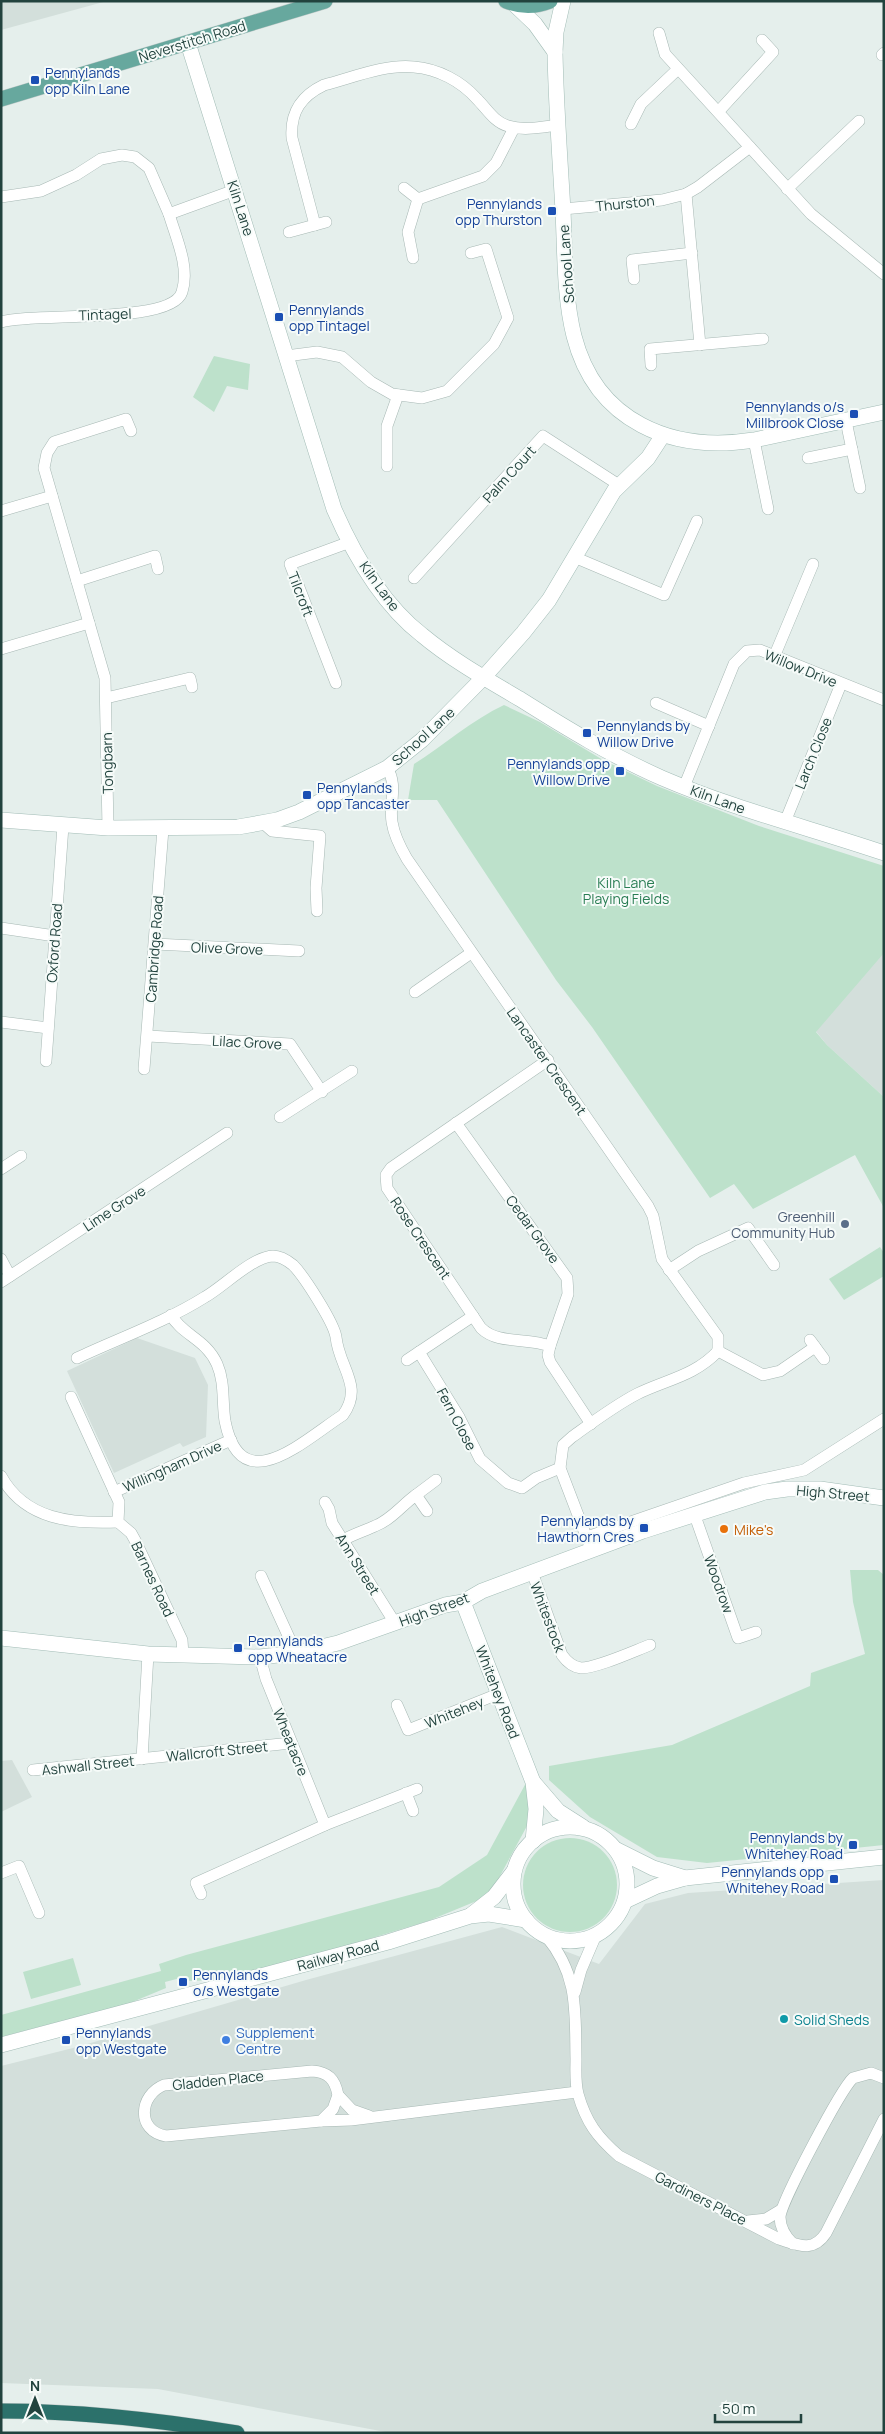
<svg xmlns="http://www.w3.org/2000/svg" width="885" height="2434" font-family="Manrope,sans-serif">
  <style>
    .built { fill: #d3dfdb }
    .green { fill: #bde1cb }
    .lines { fill: none; stroke-linecap: round; stroke-linejoin: round }
    .street-casing { stroke: #a7b8b4; stroke-width: 12 }
    .secondary-casing { stroke: #a2bcb6; stroke-width: 16 }
    .primary-casing { stroke: #c1cac9; stroke-width: 16 }
    .highway-casing { stroke: #c1cac9; stroke-width: 16 }
    .street { stroke: #fff; stroke-width: 11 }
    .secondary { stroke: #fff; stroke-width: 15 }
    .primary { stroke: #67a89e; stroke-width: 15 }
    .highway { stroke: #2c716b; stroke-width: 15 }
    .transit-dot { fill: #1a4fb4; stroke: #f6fbf9; stroke-width: 2 }
    .service-dot { fill: #5c6f8a; stroke: #f6fbf9; stroke-width: 2 }
    .food-dot { fill: #e8710a; stroke: #f6fbf9; stroke-width: 2 }
    .culture-dot { fill: #0f9aa8; stroke: #f6fbf9; stroke-width: 2 }
    .shop-dot { fill: #3f7fe0; stroke: #f6fbf9; stroke-width: 2 }
    .labels { text-anchor: middle; dominant-baseline: central; stroke-width: 4; stroke-linejoin: round; paint-order: stroke }
    .street-label { font-size: 14px; fill: #22433e; stroke: #f6fbf9 }
    .transit-label { font-size: 14px; fill: #164399; stroke: #f6fbf9; text-anchor: start }
    .park-label { font-size: 14px; fill: #297d53; stroke: #f6fbf9 }
    .service-label { font-size: 14px; fill: #4e5e75; stroke: #f6fbf9; text-anchor: end }
    .food-label { font-size: 14px; fill: #c56008; stroke: #f6fbf9; text-anchor: start }
    .culture-label { font-size: 14px; fill: #0d838f; stroke: #f6fbf9; text-anchor: start }
    .shop-label { font-size: 14px; fill: #366cbe; stroke: #f6fbf9; text-anchor: start }
  </style>
  <rect width="100%" height="100%" fill="#e5efec"/>
  <g class="built">
    <polygon points="1,1 107,1 1,30"/>
    <polygon points="884,866 884,1097 827,1045 729,923"/>
    <polygon points="137,1338 195,1358 208,1385 206,1437 183,1447 180,1443 114,1473 67,1371"/>
    <polygon points="12,1760 32,1797 1,1812 1,1761"/>
    <polygon points="884,1880 884,2433 391,2433 158,2389 1,2383 1,2066 77,2047 306,1980 502,1927 599,1964 645,1904 688,1893"/>
  </g>
  <g class="green">
    <polygon points="214,356 250,364 248,390 227,386 214,412 193,397"/>
    <path d="M504,705L540,722L603,760L657,786L759,826L884,866V953L816,1032L827,1045L884,1097V1208L855,1155L753,1209L734,1184L710,1198L592,1027L556,980L437,800H408L414,764C444,745 472,720 504,705Z"/>
    <polygon points="880,1247 884,1253 884,1276 844,1300 829,1279"/>
    <polygon points="850,1570 878,1570 884,1575 884,1845 707,1863 657,1857 590,1817 549,1780 549,1766 672,1745 810,1686 811,1673 865,1654 853,1602"/>
    <polygon points="527,1781 532,1798 527,1826 494,1887 479,1900 428,1921 316,1955 219,1980 187,1981 184,1977 165,1982 166,1988 130,2003 1,2037 1,2015 161,1971 159,1964 186,1955 439,1887 487,1855"/>
    <circle cx="570" cy="1885" r="47"/>
    <polygon points="73,1958 81,1985 31,1999 23,1972"/>
  </g>
  <g class="lines">
    <defs>
      <g id="street">
        <polyline points="659,33 665,54 811,214 884,274"/>
        <polyline points="882,55 884,53"/>
        <polyline points="719,111 773,52 762,40"/>
        <polyline points="631,124 641,104 678,69"/>
        <polyline points="404,188 418,199 408,232 413,258"/>
        <polyline points="787,189 859,121"/>
        <polyline points="686,194 700,345"/>
        <polyline points="1,197 41,191 76,175 101,159 122,155 135,157 149,168 169,214 235,190"/>
        <polyline points="418,199 483,176 496,163 514,128"/>
        <polyline points="563,209 662,200 686,194 698,187 750,147"/>
        <path d="M315,225L292,138C290,112 301,96 324,85C352,78 384,64 414,67C438,69 461,81 477,99C487,109 494,122 508,126C524,131 542,127 558,125"/>
        <polyline points="289,232 326,222"/>
        <polyline points="634,279 632,260 692,253"/>
        <path d="M1,322C33,312 172,325 182,292C190,267 176,238 169,214"/>
        <polyline points="286,356 317,352 342,357 371,382 392,394 422,398 447,391 494,344 508,318 486,249 471,253"/>
        <polyline points="651,365 650,349 763,339"/>
        <polyline points="846,421 860,488"/>
        <polyline points="754,440 768,509"/>
        <polyline points="808,458 852,449"/>
        <polyline points="387,466 387,426 398,395"/>
        <polyline points="1,511 52,496"/>
        <polyline points="574,557 664,595 697,521"/>
        <polyline points="414,578 543,436 619,485"/>
        <polyline points="77,581 155,556 158,569"/>
        <polyline points="1,649 89,623"/>
        <polyline points="774,657 813,564"/>
        <polyline points="336,683 290,564 350,542"/>
        <polyline points="106,698 190,678 192,687"/>
        <polyline points="656,703 709,726"/>
        <path d="M387,768C398,784 389,804 392,822C394,835 400,847 407,859L648,1206L653,1216L662,1259L718,1337V1351"/>
        <polyline points="684,787 734,664 747,651 760,650 884,700"/>
        <polyline points="785,822 841,684"/>
        <polyline points="263,823 272,831 320,836 316,888 317,911"/>
        <polyline points="108,828 105,678 44,468 47,453 54,442 126,419 131,431"/>
        <polyline points="1,928 55,936"/>
        <polyline points="155,944 299,951"/>
        <polyline points="415,992 471,953"/>
        <polyline points="1,1022 48,1028"/>
        <polyline points="148,1036 290,1044 322,1092"/>
        <path d="M548,1060L391,1168L386,1175L387,1188L481,1328C498,1345 527,1337 550,1346L548,1355L550,1362L591,1424"/>
        <polyline points="46,1061 63,826"/>
        <polyline points="144,1069 163,829"/>
        <polyline points="280,1117 352,1071"/>
        <polyline points="456,1123 567,1278 568,1294 550,1346"/>
        <polyline points="1,1169 21,1156"/>
        <polyline points="1,1259 10,1276"/>
        <polyline points="669,1270 698,1251 748,1228 774,1265"/>
        <polyline points="1,1282 227,1133"/>
        <polyline points="473,1316 419,1352 459,1417 480,1459 508,1483 522,1488 536,1478 560,1468"/>
        <polyline points="810,1340 824,1359"/>
        <path d="M77,1358C120,1338 165,1322 205,1297C223,1287 252,1257 273,1256C280,1256 288,1261 293,1265C304,1276 334,1323 336,1337C339,1368 364,1386 343,1415C304,1440 241,1502 225,1421C222,1402 225,1382 217,1364C206,1339 182,1335 171,1315"/>
        <polyline points="407,1360 419,1352"/>
        <polyline points="71,1397 119,1502 118,1522 131,1533 136,1542 182,1640 183,1655"/>
        <path d="M1,1476C25,1520 72,1524 118,1522"/>
        <polyline points="114,1492 231,1440"/>
        <polyline points="416,1495 436,1480"/>
        <polyline points="325,1502 329,1509 332,1523 395,1623"/>
        <polyline points="694,1513 738,1638 756,1632"/>
        <polyline points="587,1537 744,1483 804,1470 884,1419"/>
        <path d="M343,1540C354,1534 364,1531 375,1526C391,1520 402,1505 416,1495L427,1511"/>
        <path d="M591,1549L560,1468L563,1445L572,1437C593,1422 614,1406 637,1394C665,1380 695,1376 718,1351L763,1375L780,1371L815,1347"/>
        <path d="M532,1572L562,1655C567,1662 572,1667 581,1668C597,1668 634,1651 650,1645"/>
        <polyline points="261,1576 296,1653"/>
        <polyline points="260,1657 266,1679 325,1825"/>
        <polyline points="397,1705 408,1730 498,1694"/>
        <polyline points="142,1759 148,1654"/>
        <polyline points="33,1770 291,1743"/>
        <polyline points="406,1793 413,1811"/>
        <polyline points="1,1873 19,1866 39,1913"/>
        <polyline points="201,1894 196,1883 325,1825 417,1789"/>
        <path d="M546,1936C579,1975 575,2012 576,2059C576,2070 575,2083 578,2094C586,2122 597,2137 619,2156L779,2239C798,2245 813,2253 826,2233L884,2119"/>
        <polyline points="575,1992 581,1970 596,1935"/>
        <path d="M312,2071C328,2072 335,2079 338,2095L333,2109L321,2121L166,2136C136,2131 139,2095 164,2085Z"/>
        <polyline points="338,2095 352,2110 369,2116"/>
        <polyline points="321,2121 351,2120 577,2092"/>
        <polyline points="748,2221 766,2219 781,2210"/>
        <path d="M793,2244C785,2236 780,2228 780,2217C781,2202 841,2089 853,2078L871,2073L884,2078"/>
      </g>
      <g id="secondary">
        <path d="M563,1L556,32L555,52C556,106 560,158 563,211C565,252 564,296 574,336C596,422 672,453 754,440L884,412"/>
        <polyline points="515,5 535,24 555,52"/>
        <path d="M188,43L334,509C354,555 382,604 422,635C452,660 486,679 520,699C566,728 612,756 662,778C734,809 810,828 884,853"/>
        <polyline points="1,820 108,828 238,827 277,820 299,812 387,768 422,740 483,678 523,633 549,600 614,491 648,458 663,435"/>
        <polyline points="463,1602 533,1782 536,1809 533,1841"/>
        <polyline points="1,1638 148,1654 260,1657 296,1653 338,1643 445,1605 463,1602 482,1591 643,1531 765,1492 787,1489 820,1489 884,1498"/>
        <polyline points="534,1783 558,1811 583,1827"/>
        <circle cx="570" cy="1884" r="57"/>
        <polyline points="617,1850 653,1868 685,1878"/>
        <polyline points="625,1901 657,1886 685,1878 884,1857"/>
        <polyline points="471,1915 494,1897 514,1871"/>
        <polyline points="1,2045 388,1942 470,1916 489,1914 526,1920"/>
      </g>
      <g id="primary">
        <path d="M506,1C521,7 535,7 550,1"/>
        <polyline points="1,99 325,1"/>
      </g>
      <path id="highway" d="M1,2411C80,2411 159,2420 237,2433"/>
    </defs>
    <use href="#street" class="street-casing"/>
    <use href="#secondary" class="secondary-casing"/>
    <use href="#primary" class="primary-casing"/>
    <use href="#highway" class="highway-casing"/>
    <use href="#street" class="street"/>
    <use href="#secondary" class="secondary"/>
    <use href="#primary" class="primary"/>
    <use href="#highway" class="highway"/>
  </g>
  <g class="transit-dot">
    <rect x="30" y="75" width="10" height="10" rx="2.5"/>
    <rect x="547" y="206" width="10" height="10" rx="2.5"/>
    <rect x="274" y="312" width="10" height="10" rx="2.5"/>
    <rect x="849" y="409" width="10" height="10" rx="2.5"/>
    <rect x="582" y="728" width="10" height="10" rx="2.5"/>
    <rect x="615" y="766" width="10" height="10" rx="2.5"/>
    <rect x="302" y="790" width="10" height="10" rx="2.5"/>
    <rect x="639" y="1523" width="10" height="10" rx="2.5"/>
    <rect x="233" y="1643" width="10" height="10" rx="2.5"/>
    <rect x="848" y="1840" width="10" height="10" rx="2.5"/>
    <rect x="829" y="1874" width="10" height="10" rx="2.5"/>
    <rect x="178" y="1977" width="10" height="10" rx="2.5"/>
    <rect x="61" y="2035" width="10" height="10" rx="2.5"/>
  </g>
  <circle class="service-dot" cx="845" cy="1224" r="5"/>
  <circle class="food-dot" cx="724" cy="1529" r="5"/>
  <circle class="culture-dot" cx="784" cy="2019" r="5"/>
  <circle class="shop-dot" cx="226" cy="2040" r="5"/>
  <g class="labels">
    <g class="street-label">
      <text transform="translate(192 41) rotate(-17)">Neverstitch Road</text>
      <text transform="translate(625 203) rotate(-6)">Thurston</text>
      <text transform="translate(241 208) rotate(72)">Kiln Lane</text>
      <text transform="translate(566 264) rotate(-94)">School Lane</text>
      <text transform="translate(105 314) rotate(-2)">Tintagel</text>
      <text transform="translate(509 474) rotate(-48)">Palm Court</text>
      <text transform="translate(380 586) rotate(54)">Kiln Lane</text>
      <text transform="translate(301 594) rotate(69)">Tilcroft</text>
      <text transform="translate(801 668) rotate(22)">Willow Drive</text>
      <text transform="translate(423 736) rotate(-42)">School Lane</text>
      <text transform="translate(813 753) rotate(-68)">Larch Close</text>
      <text transform="translate(107 763) rotate(-91)">Tongbarn</text>
      <text transform="translate(718 799) rotate(20)">Kiln Lane</text>
      <text transform="translate(54 943) rotate(-86)">Oxford Road</text>
      <text transform="translate(227 948) rotate(2)">Olive Grove</text>
      <text transform="translate(154 949) rotate(-86)">Cambridge Road</text>
      <text transform="translate(247 1042) rotate(3)">Lilac Grove</text>
      <text transform="translate(547 1061) rotate(55)">Lancaster Crescent</text>
      <text transform="translate(114 1208) rotate(-33)">Lime Grove</text>
      <text transform="translate(533 1229) rotate(54)">Cedar Grove</text>
      <text transform="translate(421 1238) rotate(56)">Rose Crescent</text>
      <text transform="translate(457 1419) rotate(62)">Fern Close</text>
      <text transform="translate(172 1466) rotate(-24)">Willingham Drive</text>
      <text transform="translate(833 1493) rotate(5)">High Street</text>
      <text transform="translate(358 1564) rotate(58)">Ann Street</text>
      <text transform="translate(153 1579) rotate(65)">Barnes Road</text>
      <text transform="translate(719 1584) rotate(70)">Woodrow</text>
      <text transform="translate(434 1609) rotate(-20)">High Street</text>
      <text transform="translate(548 1617) rotate(69)">Whitestock</text>
      <text transform="translate(498 1692) rotate(69)">Whitehey Road</text>
      <text transform="translate(454 1712) rotate(-22)">Whitehey</text>
      <text transform="translate(291 1742) rotate(68)">Wheatacre</text>
      <text transform="translate(217 1751) rotate(-6)">Wallcroft Street</text>
      <text transform="translate(88 1765) rotate(-6)">Ashwall Street</text>
      <text transform="translate(338 1955) rotate(-15)">Railway Road</text>
      <text transform="translate(218 2080) rotate(-6)">Gladden Place</text>
      <text transform="translate(701 2198) rotate(27)">Gardiners Place</text>
    </g>
    <g class="transit-label">
      <text x="45" y="72">Pennylands<tspan x="45" dy="16">opp Kiln Lane</tspan></text>
      <text x="542" y="203" text-anchor="end">Pennylands<tspan x="542" dy="16">opp Thurston</tspan></text>
      <text x="289" y="309">Pennylands<tspan x="289" dy="16">opp Tintagel</tspan></text>
      <text x="844" y="406" text-anchor="end">Pennylands o/s<tspan x="844" dy="16">Millbrook Close</tspan></text>
      <text x="597" y="725">Pennylands by<tspan x="597" dy="16">Willow Drive</tspan></text>
      <text x="610" y="763" text-anchor="end">Pennylands opp<tspan x="610" dy="16">Willow Drive</tspan></text>
      <text x="317" y="787">Pennylands<tspan x="317" dy="16">opp Tancaster</tspan></text>
      <text x="634" y="1520" text-anchor="end">Pennylands by<tspan x="634" dy="16">Hawthorn Cres</tspan></text>
      <text x="248" y="1640">Pennylands<tspan x="248" dy="16">opp Wheatacre</tspan></text>
      <text x="843" y="1837" text-anchor="end">Pennylands by<tspan x="843" dy="16">Whitehey Road</tspan></text>
      <text x="824" y="1871" text-anchor="end">Pennylands opp<tspan x="824" dy="16">Whitehey Road</tspan></text>
      <text x="193" y="1974">Pennylands<tspan x="193" dy="16">o/s Westgate</tspan></text>
      <text x="76" y="2032">Pennylands<tspan x="76" dy="16">opp Westgate</tspan></text>
    </g>
    <g class="park-label">
      <text x="626" y="882">Kiln Lane<tspan x="626" dy="16">Playing Fields</tspan></text>
    </g>
    <g class="service-label">
      <text x="835" y="1216">Greenhill<tspan x="835" dy="16">Community Hub</tspan></text>
    </g>
    <g class="food-label">
      <text x="734" y="1529">Mike's</text>
    </g>
    <g class="culture-label">
      <text x="794" y="2019">Solid Sheds</text>
    </g>
    <g class="shop-label">
      <text x="236" y="2032">Supplement<tspan x="236" dy="16">Centre</tspan></text>
    </g>
  </g>
  <rect width="885" height="2434" fill="none" stroke="#22433e" stroke-width="5"/>
  <g transform="translate(35 2399)" stroke="#f6fbf9" stroke-width="4" paint-order="stroke">
  <path d="M0-4L9 19L0 12L-9 19Z" fill="#22433e"/>
  <text y="-8" font-size="14" font-weight="bold" text-anchor="middle" fill="#22433e">N</text>
  </g>
  <path d="M715 2414v8h86v-8" fill="none" stroke="#22433e" stroke-width="2.5"/>
  <text x="722" y="2414" font-size="15" fill="#22433e" stroke="#f6fbf9" stroke-width="4" paint-order="stroke">50 m</text>
</svg>
